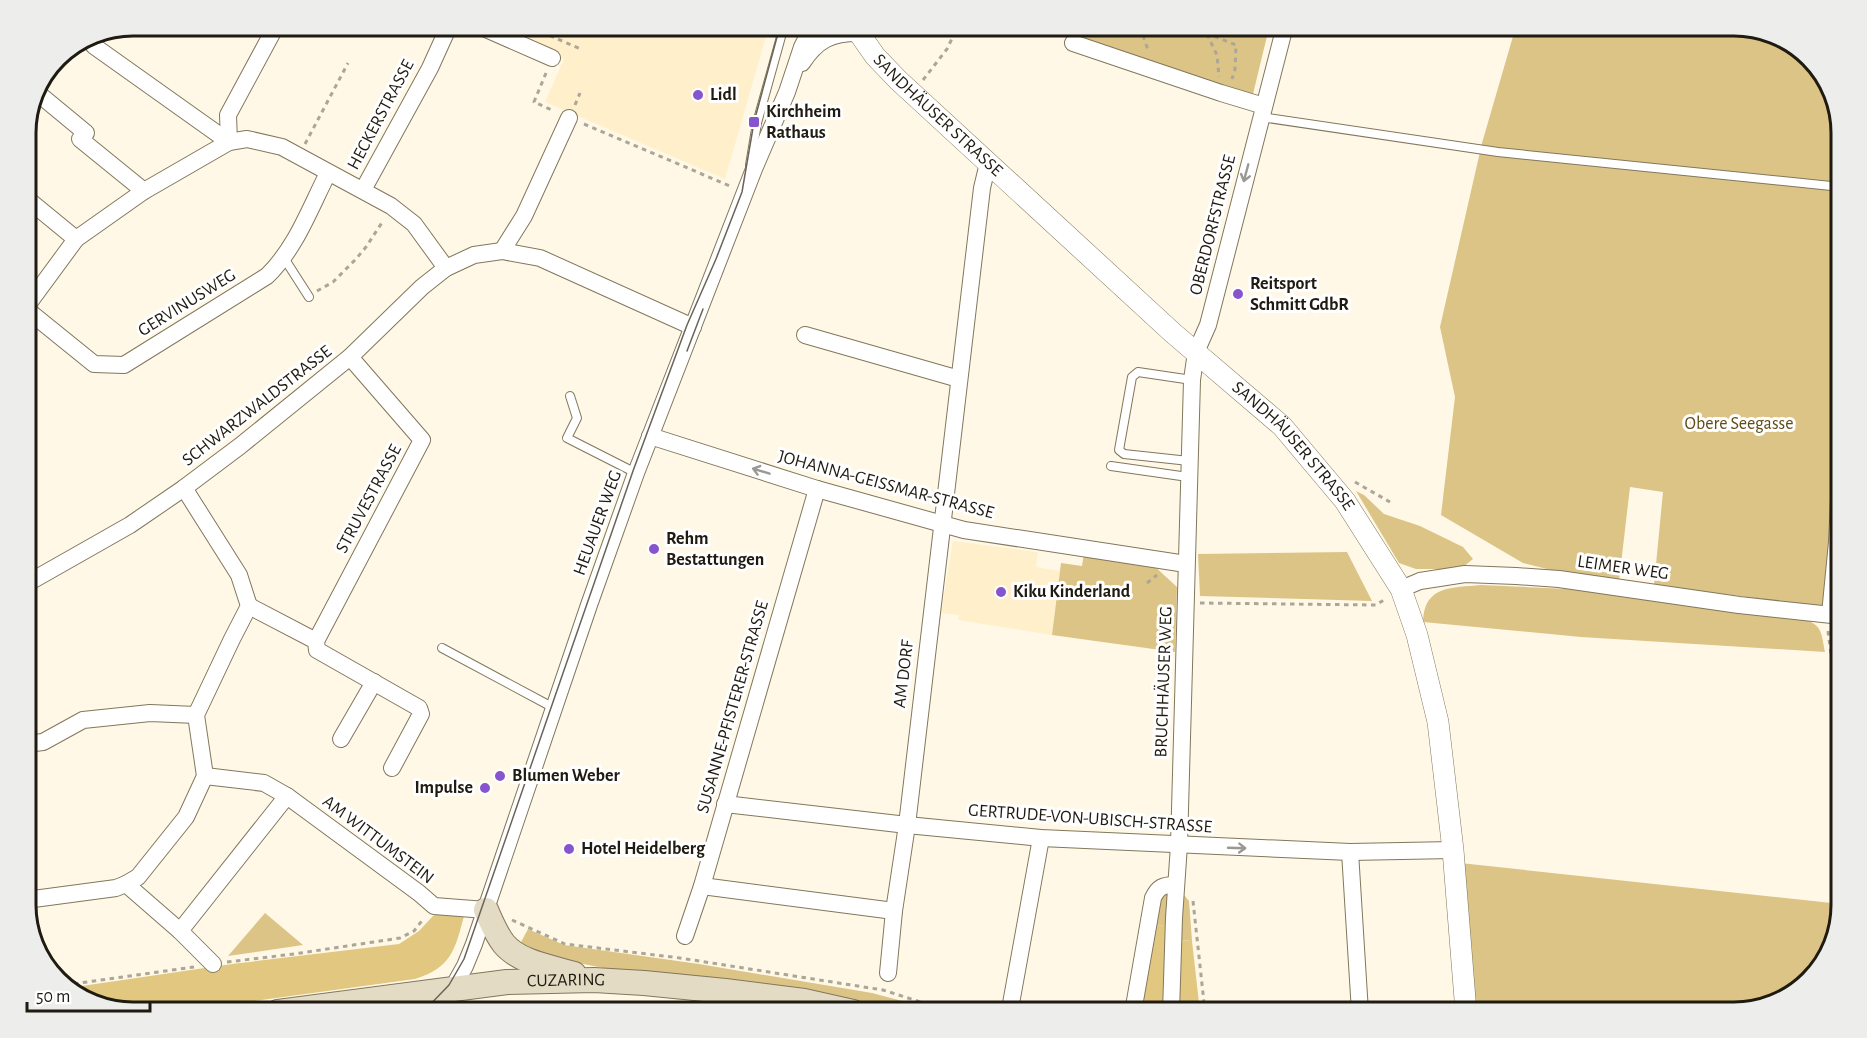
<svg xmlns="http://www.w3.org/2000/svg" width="1867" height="1038" font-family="'Alegreya Sans',sans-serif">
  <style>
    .built { fill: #fff0cb }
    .green { fill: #dcc486 }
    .forest { fill: #e2c780 }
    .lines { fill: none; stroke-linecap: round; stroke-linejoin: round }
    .service-casing { stroke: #81775c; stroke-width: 10 }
    .minor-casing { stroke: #81775c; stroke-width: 18 }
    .tertiary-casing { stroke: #81775c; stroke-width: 22 }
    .secondary-casing { stroke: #81775c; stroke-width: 26 }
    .path { stroke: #aca697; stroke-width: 3; stroke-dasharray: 4.5 4.5; stroke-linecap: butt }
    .service { stroke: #fff; stroke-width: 8 }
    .minor { stroke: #fff; stroke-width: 16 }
    .tertiary { stroke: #fff; stroke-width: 21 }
    .secondary { stroke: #e4dbc5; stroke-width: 24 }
    .tram { stroke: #6a6458; stroke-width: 1.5 }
    .oneway { stroke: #9b9894 }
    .poi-dot { fill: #8655ce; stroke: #fff; stroke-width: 2 }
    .labels { text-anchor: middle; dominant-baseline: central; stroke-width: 6; stroke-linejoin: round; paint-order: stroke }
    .poi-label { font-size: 18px; font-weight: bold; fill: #201b11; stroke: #fff; text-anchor: start }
    .street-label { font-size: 18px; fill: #201b11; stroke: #fff }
    .park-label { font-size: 18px; fill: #5f4c16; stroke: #fff }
    .rim { fill: none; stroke: #201b11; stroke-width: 3 }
  </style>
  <rect width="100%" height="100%" fill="#fff8e6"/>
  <g class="built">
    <polygon points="487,26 769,26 725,179 545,102 564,59"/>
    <polygon points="953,541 1038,552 1036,567 1060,571 1052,635 958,620 959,615 941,613"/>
  </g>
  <g class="green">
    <polygon points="1041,26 1247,26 1268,32 1253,94 1061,36 1040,29"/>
    <polygon points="1516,26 1734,26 1788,40 1824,73 1841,126 1841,609 1654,585 1663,492 1630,487 1619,581 1563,573 1523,563 1441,515 1455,397 1440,327 1482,143"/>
    <polygon points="1356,491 1364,495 1384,514 1420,526 1463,547 1473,559 1463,567 1447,569 1416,569 1399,563"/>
    <polygon points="1347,552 1372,601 1200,596 1198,554"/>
    <polygon points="1084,553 1152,564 1177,587 1175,652 1052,635 1061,563 1082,566"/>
    <path d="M1481,585L1568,589L1803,619C1823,625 1821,633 1825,652L1581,637L1423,622C1424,585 1452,588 1481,585Z"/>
    <polygon points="1460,863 1841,904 1841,906 1827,959 1788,998 1735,1012 1473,1012"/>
    <polygon points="1163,894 1168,895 1169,927 1153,924"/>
    <polygon points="1184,895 1189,901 1192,941 1180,940 1181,899"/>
    <polygon points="265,913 303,945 228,956"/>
    <polygon points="528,929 564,945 699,964 872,993 944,1012 897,1012 857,1001 710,977 609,969 573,962 519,946"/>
  </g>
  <g class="forest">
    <path d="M437,914L464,916C455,950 451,968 415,979L174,1012H133L79,998L68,988L232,964L399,944L419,931L433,916Z"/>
    <polygon points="1153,924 1169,927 1165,1012 1137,1012"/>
    <polygon points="1180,940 1192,941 1200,1012 1177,1012"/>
  </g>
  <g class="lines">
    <defs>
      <g id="service">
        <polyline points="1261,117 1498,152 1841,187"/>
        <polyline points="750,165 757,123 784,26"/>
        <polyline points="284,258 309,297"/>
        <polyline points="570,396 577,418 567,438 636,473"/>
        <polyline points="1189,461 1124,454 1119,450 1132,377 1138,372 1192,380"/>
        <polyline points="1111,466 1188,477"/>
        <polyline points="1826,614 1833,542 1841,374"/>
        <polyline points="442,648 554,708"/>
      </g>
      <g id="minor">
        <polyline points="479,26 552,58"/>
        <polyline points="1073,43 1221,93 1264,106"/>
        <polyline points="94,46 229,142 228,115 276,26"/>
        <path d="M802,63C817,40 831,33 858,33"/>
        <polyline points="40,95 86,133 80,139 144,191"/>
        <polyline points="363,190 430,68 449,26"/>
        <polyline points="26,198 76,239"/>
        <polyline points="502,251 524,216 569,118"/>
        <polyline points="26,307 76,239 144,191 229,142 247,139 282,147 391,206 414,224 446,268"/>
        <path d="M26,309L94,364L124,365L267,276C296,248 310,208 328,173"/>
        <polyline points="805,335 959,379"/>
        <polyline points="650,436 817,489 964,530 1186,564"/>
        <polyline points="26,584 130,525 184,488 240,446 350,357 422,287 446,268 474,255 502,251 540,258 693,327"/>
        <polyline points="1401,589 1420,581 1465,574 1516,576 1559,579 1739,605 1841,616"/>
        <polyline points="249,606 316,641 317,650 419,708 421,714 392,768"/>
        <polyline points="316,641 422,440 350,357"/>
        <polyline points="341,739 374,682"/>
        <polyline points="26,744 43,742 83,720 150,713 196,715"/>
        <polyline points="205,776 264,783 287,796 419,893 434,906 486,910"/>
        <polyline points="725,804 907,825 1041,838 1350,852 1453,850"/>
        <polyline points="1350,852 1360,1012"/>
        <polyline points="126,884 180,931 287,796"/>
        <polyline points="702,886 894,911"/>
        <polyline points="26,900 116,888 126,884 138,877 186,817 205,776 196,715 232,639 249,606 239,575 184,488"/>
        <polyline points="180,931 213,964"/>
        <polyline points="685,936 702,886 817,489"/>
        <polyline points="888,973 894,911 907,825 982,188 988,163"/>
        <polyline points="451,991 465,966 474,944 589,605 636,473 754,169 787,92 802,47 806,39 819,26"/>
        <polyline points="1010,1009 1041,838"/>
        <path d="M1133,1012L1153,898C1158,887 1163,885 1175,885"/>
        <polyline points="1171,1012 1174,918 1179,845 1192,380 1196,352 1208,325 1285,26"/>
      </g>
      <g id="tertiary">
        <path id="s1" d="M854,26L875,56L898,80L1173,333L1282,426L1345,501L1401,589L1417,635L1438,722L1453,850L1466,1012"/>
      </g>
      <g id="secondary">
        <path d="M486,910C491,921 496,934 504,944C520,963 552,967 574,974"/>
        <path id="s2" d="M278,1012L507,982L594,980L644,983L725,991L804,1001L853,1012"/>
      </g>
    </defs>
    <use href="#service" class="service-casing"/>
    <use href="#minor" class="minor-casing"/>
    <use href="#tertiary" class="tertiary-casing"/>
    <use href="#secondary" class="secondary-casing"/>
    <g class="path">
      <polyline points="535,26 541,32 581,49"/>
      <polyline points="1125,26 1140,27"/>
      <polyline points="1203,26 1217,55 1219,77"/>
      <polyline points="1140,27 1148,50"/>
      <polyline points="1206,33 1236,45 1235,69 1232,79"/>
      <polyline points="546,73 534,102 554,111"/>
      <polyline points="923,80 947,49 958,26"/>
      <polyline points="575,105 580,93"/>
      <polyline points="584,124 730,186"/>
      <polyline points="305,144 348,63"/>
      <polyline points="317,291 333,282 356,259 366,247 383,221"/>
      <polyline points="1355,482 1390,502"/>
      <polyline points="1147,583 1157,575"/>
      <polyline points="1200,603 1376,605 1387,598"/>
      <polyline points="1828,631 1841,733"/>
      <polyline points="1193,901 1205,1012"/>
      <polyline points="512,920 565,944 680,958 883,990 952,1012"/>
      <polyline points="227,962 294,954 400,938 414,931 424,918"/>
      <polyline points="65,985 194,967"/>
      <polyline points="498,1012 636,1008 689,1012"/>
    </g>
    <use href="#service" class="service"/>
    <use href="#minor" class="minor"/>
    <use href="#tertiary" class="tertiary"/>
    <use href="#secondary" class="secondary"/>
    <g class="tram">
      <polyline points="687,351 703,309"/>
      <polyline points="423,1012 449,985 464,959 633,471 687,325 716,259 742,192 754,122 780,26"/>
    </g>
  </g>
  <defs><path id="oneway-shaft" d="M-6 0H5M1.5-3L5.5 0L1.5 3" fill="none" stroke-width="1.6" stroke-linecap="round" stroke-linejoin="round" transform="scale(1.5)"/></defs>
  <g class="oneway">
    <use href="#oneway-shaft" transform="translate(1246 173) rotate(105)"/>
    <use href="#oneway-shaft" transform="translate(761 471) rotate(-163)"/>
    <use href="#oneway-shaft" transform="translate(1237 848) rotate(2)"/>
  </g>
  <g class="poi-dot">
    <circle cx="698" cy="95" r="6"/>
    <rect x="748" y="116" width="12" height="12" rx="3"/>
    <circle cx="1238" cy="294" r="6"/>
    <circle cx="654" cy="549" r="6"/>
    <circle cx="1001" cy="592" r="6"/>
    <circle cx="500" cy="776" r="6"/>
    <circle cx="485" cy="788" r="6"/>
    <circle cx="569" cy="849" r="6"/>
  </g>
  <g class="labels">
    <g class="poi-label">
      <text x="710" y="95">Lidl</text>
      <text x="766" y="112">Kirchheim<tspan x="766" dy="21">Rathaus</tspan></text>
      <text x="1250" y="284">Reitsport<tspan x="1250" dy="21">Schmitt GdbR</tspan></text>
      <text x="666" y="539">Rehm<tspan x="666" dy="21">Bestattungen</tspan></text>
      <text x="1013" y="592">Kiku Kinderland</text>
      <text x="512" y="776">Blumen Weber</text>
      <text x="473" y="788" text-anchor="end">Impulse</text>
      <text x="581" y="849">Hotel Heidelberg</text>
    </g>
    <g class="street-label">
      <text transform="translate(381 115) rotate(-62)">HECKERSTRASSE</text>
      <text stroke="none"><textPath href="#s1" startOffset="123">SANDHÄUSER STRASSE</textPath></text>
      <text transform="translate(1213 225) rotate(-76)">OBERDORFSTRASSE</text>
      <text transform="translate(187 303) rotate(-32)">GERVINUSWEG</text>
      <text transform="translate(257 406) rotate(-38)">SCHWARZWALDSTRASSE</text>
      <text stroke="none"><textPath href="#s1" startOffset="609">SANDHÄUSER STRASSE</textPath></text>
      <text transform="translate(886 485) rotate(15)">JOHANNA-GEISSMAR-STRASSE</text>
      <text transform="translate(369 499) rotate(-62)">STRUVESTRASSE</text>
      <text transform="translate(598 523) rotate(-70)">HEUAUER WEG</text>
      <text transform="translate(1623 568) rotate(8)">LEIMER WEG</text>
      <text transform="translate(904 674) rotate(-83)">AM DORF</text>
      <text transform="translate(1164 682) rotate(-88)">BRUCHHÄUSER WEG</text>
      <text transform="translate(733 707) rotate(-74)">SUSANNE-PFISTERER-STRASSE</text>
      <text transform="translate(1090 819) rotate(4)">GERTRUDE-VON-UBISCH-STRASSE</text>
      <text transform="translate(378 840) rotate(37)">AM WITTUMSTEIN</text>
      <text stroke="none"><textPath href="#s2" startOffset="290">CUZARING</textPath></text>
    </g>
    <g class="park-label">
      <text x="1739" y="424">Obere Seegasse</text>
    </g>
  </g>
  <path d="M0 0H1867V1038H0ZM133 36H1734A97 97 0 0 1 1831 133V905A97 97 0 0 1 1734 1002H133A97 97 0 0 1 36 905V133A97 97 0 0 1 133 36Z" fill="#ededec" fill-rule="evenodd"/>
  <path class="rim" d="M133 36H1734A97 97 0 0 1 1831 133V905A97 97 0 0 1 1734 1002H133A97 97 0 0 1 36 905V133A97 97 0 0 1 133 36Z"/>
  <path d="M27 1002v9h123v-9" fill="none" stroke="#201b11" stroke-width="3"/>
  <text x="36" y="1002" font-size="18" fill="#201b11" stroke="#ffffff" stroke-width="4.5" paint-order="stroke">50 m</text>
</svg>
